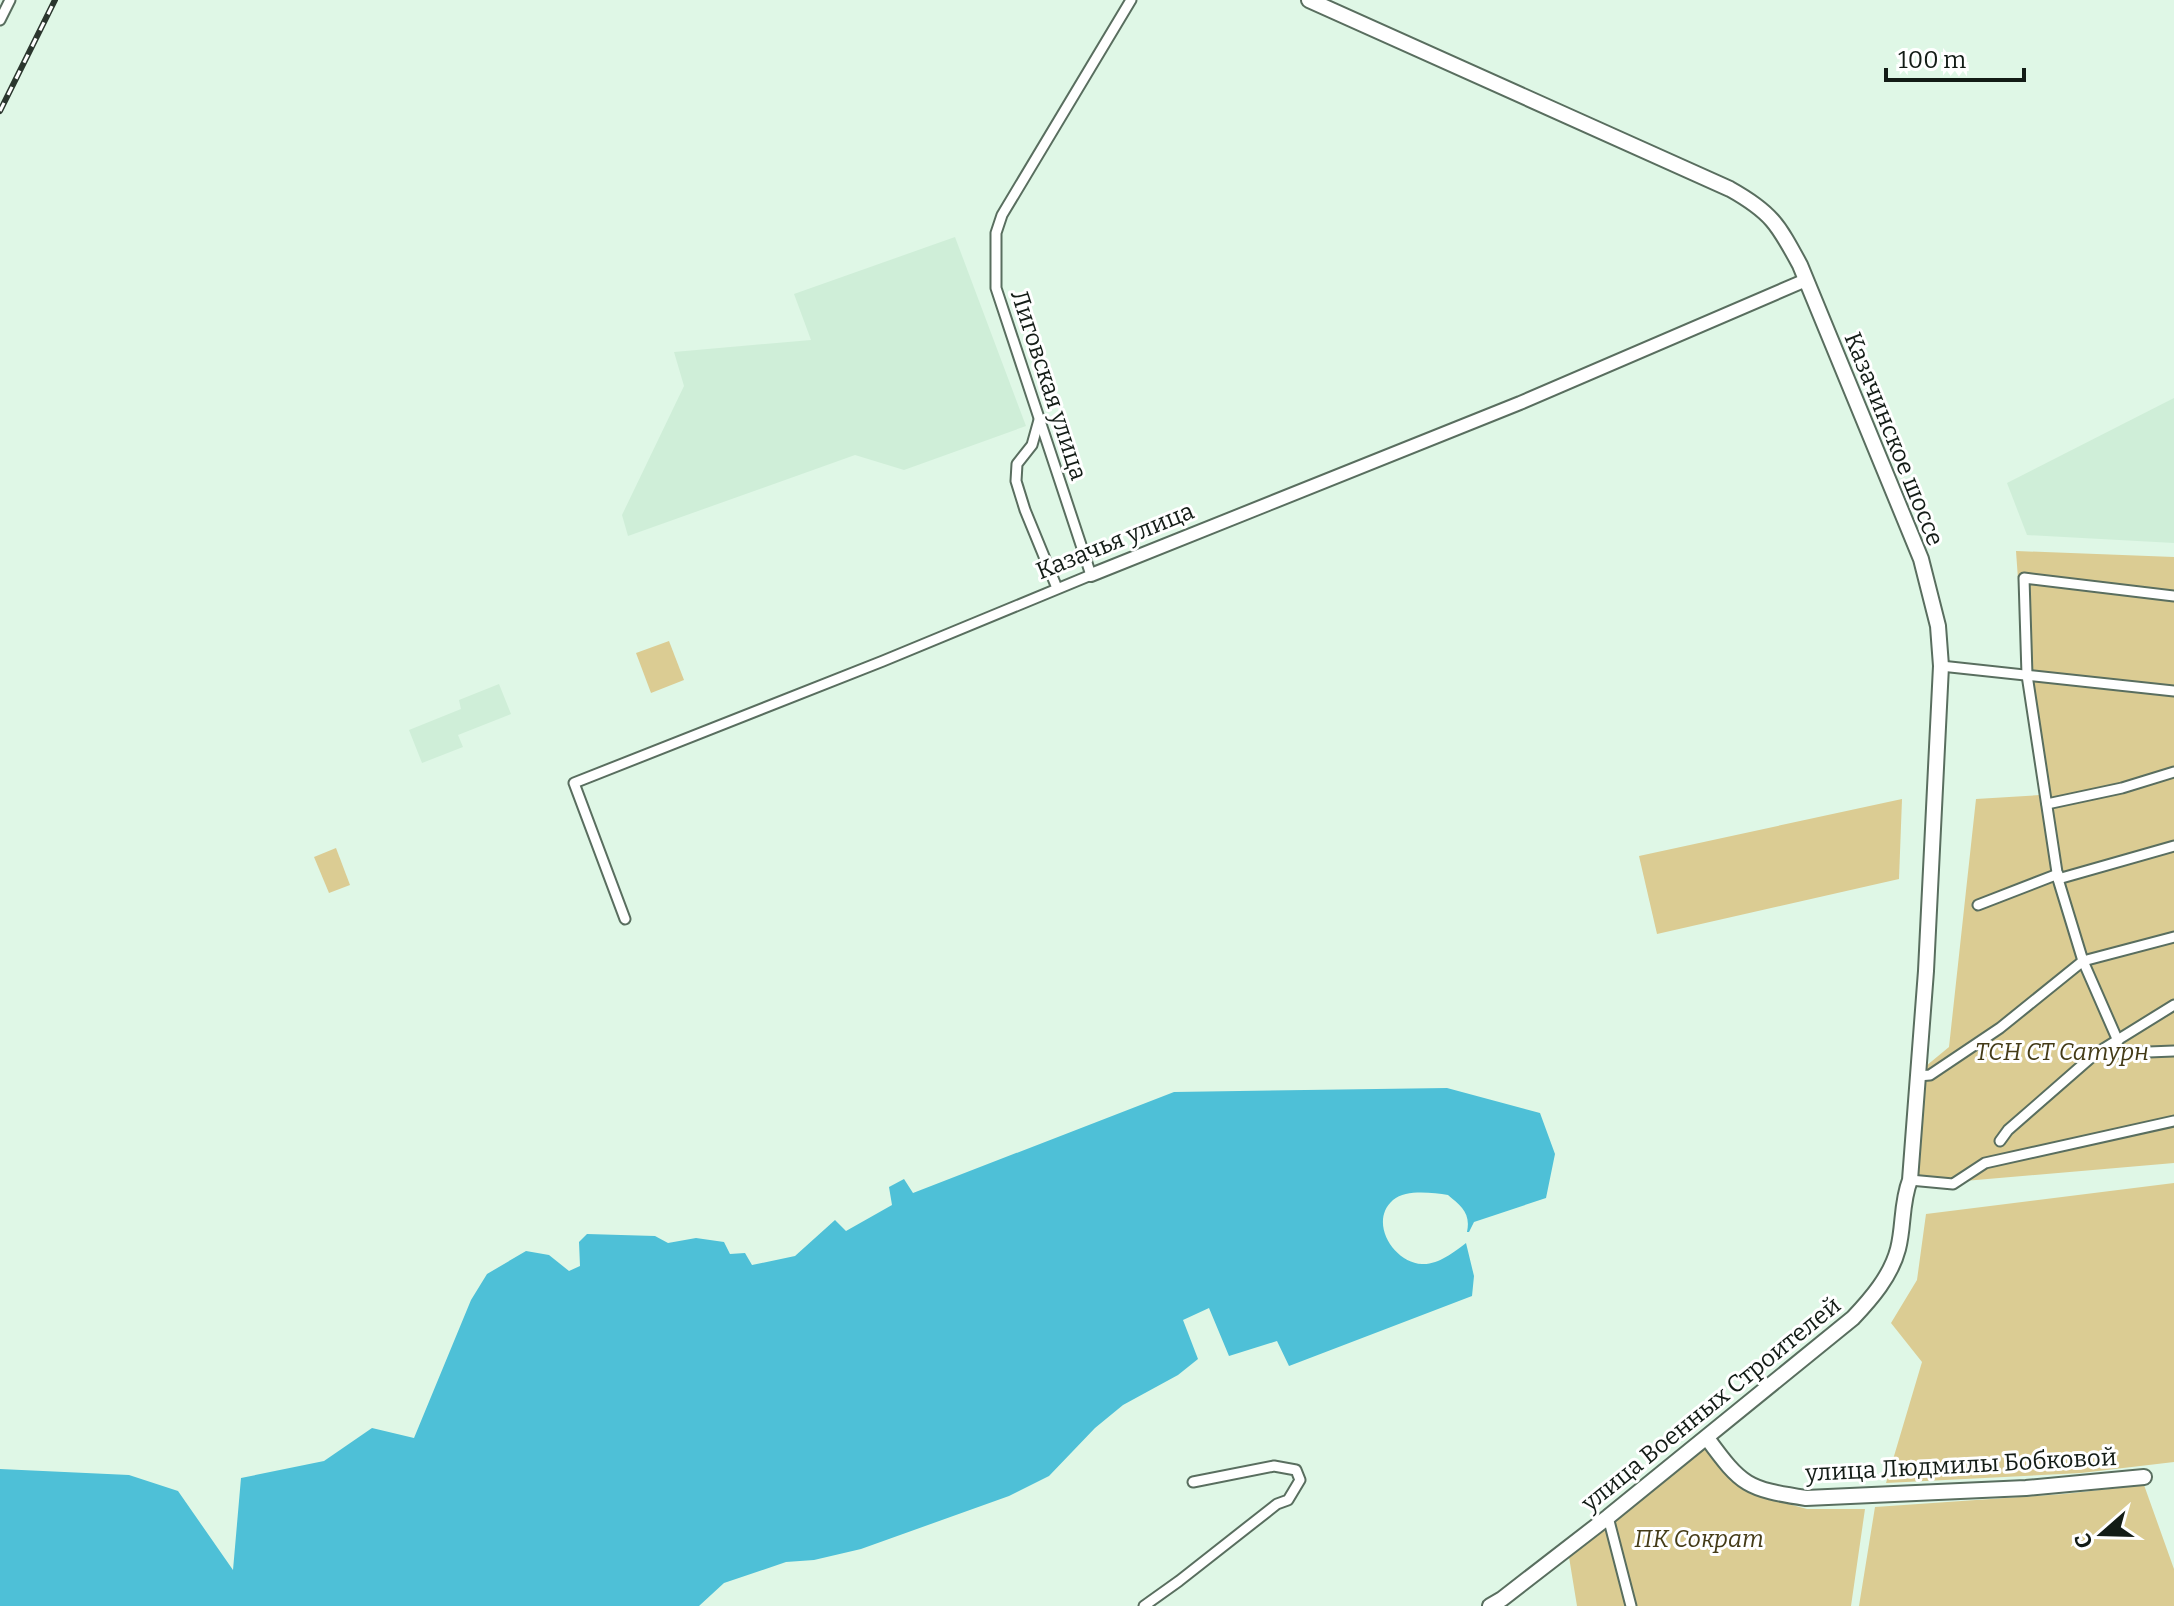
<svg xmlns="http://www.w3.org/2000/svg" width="2174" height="1606" font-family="Bitter,serif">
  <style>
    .built { fill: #cfeed8 }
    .green { fill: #dbcc93 }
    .water { fill: #4ec0d7 }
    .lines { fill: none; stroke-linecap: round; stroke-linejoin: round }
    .minor-casing { stroke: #596e5f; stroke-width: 13 }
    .tertiary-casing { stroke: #596e5f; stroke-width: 16 }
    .secondary-casing { stroke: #596e5f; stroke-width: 18 }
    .minor { stroke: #fff; stroke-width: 9 }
    .tertiary { stroke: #fff; stroke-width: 12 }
    .secondary { stroke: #fff; stroke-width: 14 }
    .rail-casing { stroke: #2b362e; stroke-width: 6 }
    .rail { stroke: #fff; stroke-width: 3; stroke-dasharray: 9; stroke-linecap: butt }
    .labels { text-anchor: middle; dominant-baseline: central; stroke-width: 6; stroke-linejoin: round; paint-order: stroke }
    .street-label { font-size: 24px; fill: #131c16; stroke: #fff }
    .park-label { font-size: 24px; font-style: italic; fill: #443b17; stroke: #fff }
  </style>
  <rect width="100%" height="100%" fill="#dff7e6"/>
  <g class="built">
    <polygon points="955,237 1026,426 904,470 855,455 628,536 622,515 684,386 674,352 811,340 794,294"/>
    <polygon points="2174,398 2174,543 2027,535 2007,483"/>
    <polygon points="499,684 511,714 458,735 463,747 422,763 409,730 461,709 459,700"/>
  </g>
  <g class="green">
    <polygon points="2016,551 2174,557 2174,1163 1918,1185 1926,1066 1949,1047 1976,799 2040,795 2025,678"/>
    <polygon points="669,641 684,680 651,693 636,653"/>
    <polygon points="1902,799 1899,879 1657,934 1639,856"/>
    <polygon points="336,848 350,885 329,893 314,857"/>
    <polygon points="2174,1183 2174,1462 2081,1473 1886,1483 1922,1362 1891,1323 1917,1280 1926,1214"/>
    <polygon points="1707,1447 1721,1468 1751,1494 1807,1509 1865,1509 1851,1606 1577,1606 1569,1557"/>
    <polygon points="2144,1485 2174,1569 2174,1606 1859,1606 1875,1507 2064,1494"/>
  </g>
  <path class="water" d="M1447,1088L1540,1113L1555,1154L1546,1198L1474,1222L1469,1232H1467C1471,1213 1461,1206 1448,1195C1432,1193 1407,1189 1393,1200C1368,1222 1394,1263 1422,1264C1438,1265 1454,1252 1466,1243L1474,1276L1472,1296L1289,1366L1277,1341L1229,1356L1209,1308L1183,1320L1198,1359L1178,1375L1123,1405L1095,1428L1049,1476L1009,1496L861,1549L814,1560L786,1562L724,1583L699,1606H0V1469L129,1475L178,1491L233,1570L241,1478L324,1461L372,1428L414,1438L471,1300L487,1274L526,1251L549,1255L569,1271L580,1266L579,1242L587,1234L655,1236L668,1243L696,1238L724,1242L730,1254L745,1253L752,1265L795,1256L835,1220L846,1231L892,1205L889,1187L904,1179L913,1193L1174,1092Z"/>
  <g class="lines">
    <defs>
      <g id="minor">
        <polyline points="0,20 10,0"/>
        <polyline points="1039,420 1032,445 1017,464 1016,481 1025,510 1057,588"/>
        <polyline points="1941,666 2174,691"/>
        <polyline points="2047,804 2122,788 2174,772"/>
        <polyline points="2058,879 2174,846"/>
        <polyline points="1978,905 2058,874"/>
        <polyline points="625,919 574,783 883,661 1091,575 996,288 996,233 1002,215 1131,0"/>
        <polyline points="2118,1041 2083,961 2058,879 2027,675 2024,578 2174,596"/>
        <polyline points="2097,1054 2174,1051"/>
        <polyline points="1918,1076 1930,1075 2000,1028 2083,961 2174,937"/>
        <polyline points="2000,1141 2008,1130 2095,1054 2174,1005"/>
        <polyline points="1910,1180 1953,1184 1985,1163 2174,1121"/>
        <polyline points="1608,1517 1631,1606"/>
        <polyline points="1144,1606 1179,1581 1277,1504 1288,1500 1300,1480 1296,1470 1274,1466 1193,1482"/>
      </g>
      <polyline id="tertiary" points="1091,575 1520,403 1806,280"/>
      <g id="secondary">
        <path d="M1309,0L1730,189C1771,212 1778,224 1800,265L1921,559L1938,626L1941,666L1926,971L1910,1180C1901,1203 1904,1226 1898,1249C1891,1276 1871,1299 1853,1318L1608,1517L1502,1599L1490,1606"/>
        <path d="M1707,1438C1742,1486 1747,1489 1806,1498L2026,1488L2144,1477"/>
      </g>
    </defs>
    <use href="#minor" class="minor-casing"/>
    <use href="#tertiary" class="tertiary-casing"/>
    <use href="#secondary" class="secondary-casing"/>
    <use href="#minor" class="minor"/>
    <use href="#tertiary" class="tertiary"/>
    <use href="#secondary" class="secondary"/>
    <defs>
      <polyline id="rail" points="0,111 55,0"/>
    </defs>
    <use href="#rail" class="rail-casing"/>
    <use href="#rail" class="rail"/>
  </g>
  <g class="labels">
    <g class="street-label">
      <text transform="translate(1049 385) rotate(72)">Лиговская улица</text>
      <text transform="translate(1894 439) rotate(68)">Казачинское шоссе</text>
      <text transform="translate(1115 541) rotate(-22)">Казачья улица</text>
      <text transform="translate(1711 1404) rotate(-39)">улица Военных Строителей</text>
      <text transform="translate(1961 1465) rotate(-3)">улица Людмилы Бобковой</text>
    </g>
    <g class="park-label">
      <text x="2062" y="1052">ТСН СТ Сатурн</text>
      <text x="1699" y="1539">ПК Сократ</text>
    </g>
  </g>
  <g transform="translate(2102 1534) rotate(250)" stroke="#ffffff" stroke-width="6" paint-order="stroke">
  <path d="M0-6L14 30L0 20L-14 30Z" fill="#131c16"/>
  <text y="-12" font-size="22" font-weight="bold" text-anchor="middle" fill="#131c16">С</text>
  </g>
  <path d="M1886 68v12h138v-12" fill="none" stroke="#131c16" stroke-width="4"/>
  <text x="1898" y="68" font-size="24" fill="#131c16" stroke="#ffffff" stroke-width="6" paint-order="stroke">100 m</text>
</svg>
